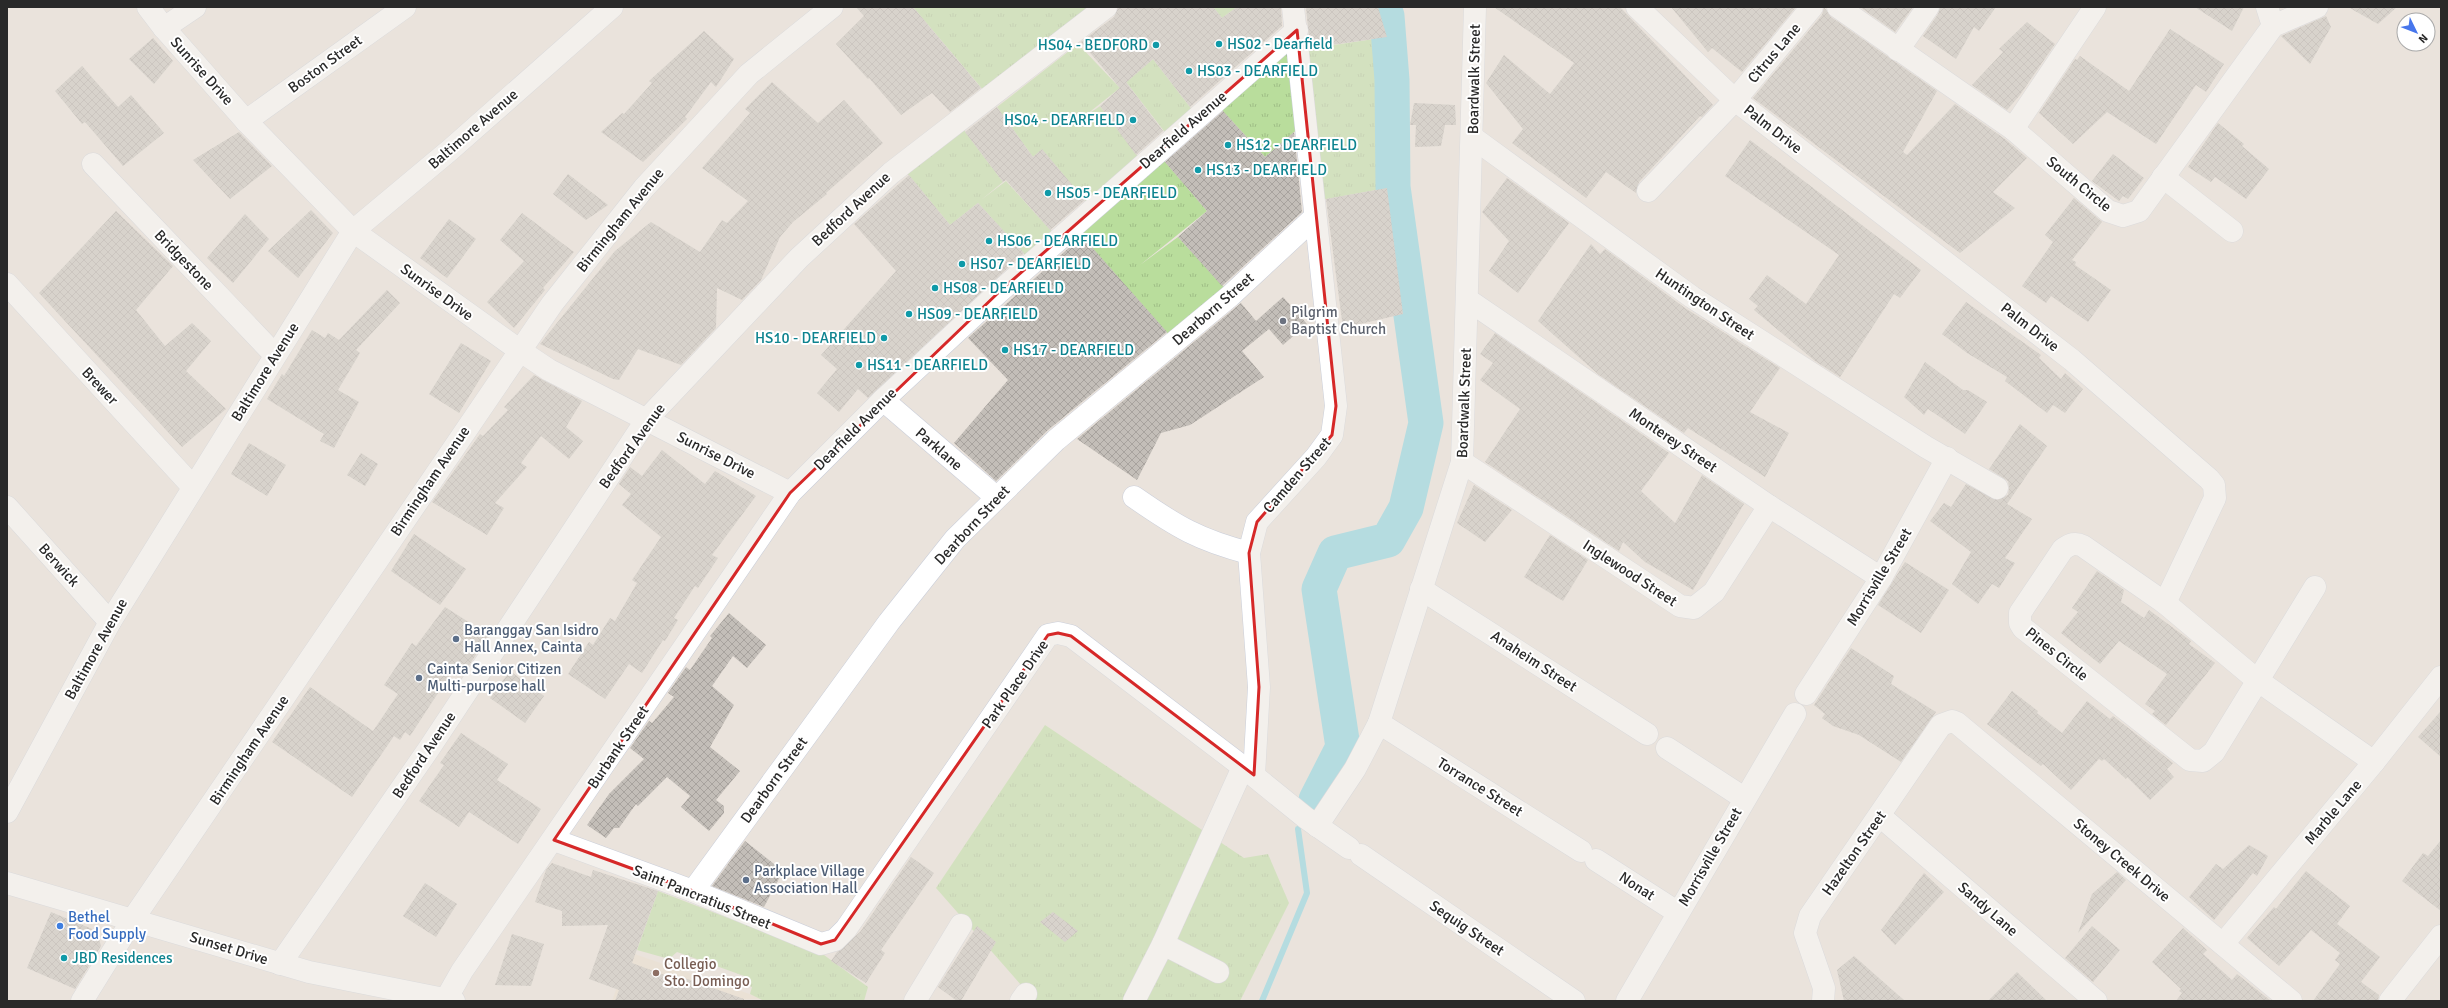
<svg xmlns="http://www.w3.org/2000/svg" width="2448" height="1008" font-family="Signika,sans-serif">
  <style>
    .education { fill: #ebdecd }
    .grass { fill: url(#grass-tufts) }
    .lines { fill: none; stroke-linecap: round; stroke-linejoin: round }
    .stream { stroke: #76d2e5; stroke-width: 6 }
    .river { stroke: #76d2e5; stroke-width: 35 }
    .building { fill: url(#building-cross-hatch) }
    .minor-casing { stroke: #cbcfda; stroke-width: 23 }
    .tertiary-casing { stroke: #cbcfda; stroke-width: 23 }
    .minor { stroke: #fff; stroke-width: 22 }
    .tertiary { stroke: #fff; stroke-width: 22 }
    .marked { fill: none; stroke: #d62828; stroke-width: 3; stroke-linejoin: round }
    .culture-dot { fill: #0f9aa8; stroke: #fff; stroke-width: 1.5 }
    .worship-dot { fill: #6b7280; stroke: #fff; stroke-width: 1.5 }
    .service-dot { fill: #5c6f8a; stroke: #fff; stroke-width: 1.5 }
    .shop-dot { fill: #3f7fe0; stroke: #fff; stroke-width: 1.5 }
    .education-dot { fill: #8d6e63; stroke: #fff; stroke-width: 1.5 }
    .labels { text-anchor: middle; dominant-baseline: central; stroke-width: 4; stroke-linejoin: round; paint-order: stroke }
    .culture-label { font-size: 15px; fill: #0d838f; stroke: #fff; text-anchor: start }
    .street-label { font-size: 15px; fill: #292929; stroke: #fff }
    .worship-label { font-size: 15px; fill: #5b616d; stroke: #fff; text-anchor: start }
    .service-label { font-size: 15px; fill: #4e5e75; stroke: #fff; text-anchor: start }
    .shop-label { font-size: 15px; fill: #366cbe; stroke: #fff; text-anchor: start }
    .education-label { font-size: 15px; fill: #785e54; stroke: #fff; text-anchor: start }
  </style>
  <defs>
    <pattern id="grass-tufts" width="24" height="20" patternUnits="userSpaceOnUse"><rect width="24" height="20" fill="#b9dd9c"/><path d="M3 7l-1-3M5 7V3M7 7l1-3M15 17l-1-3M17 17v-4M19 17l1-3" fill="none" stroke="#9fbe86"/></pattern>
    <pattern id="building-cross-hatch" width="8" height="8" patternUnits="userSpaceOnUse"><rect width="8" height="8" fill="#c3beb8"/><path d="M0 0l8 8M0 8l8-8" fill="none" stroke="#a8a39e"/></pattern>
  </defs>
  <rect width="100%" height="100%" fill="#eae3dc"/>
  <polygon class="education" points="629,952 764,999 612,1001"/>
  <g class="grass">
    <polygon points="913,7 1094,7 989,97"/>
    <polygon points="1213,7 1237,7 1222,18"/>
    <polygon points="1387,37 1392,80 1387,153 1393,187 1321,200 1307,49"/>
    <polygon points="1078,44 1120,88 1077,122 1100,106 1140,159 1089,205 1042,150 1033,157 997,107"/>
    <polygon points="1292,44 1299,128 1265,157 1221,109"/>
    <polygon points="1153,59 1193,111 1167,135 1126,82"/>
    <polygon points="964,130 1003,182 981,200 1006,181 1055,235 1028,258 978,203 950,225 907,173"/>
    <polygon points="1161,157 1207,211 1140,265 1178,237 1225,288 1169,335 1077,231"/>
    <polygon points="1045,725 1244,858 1268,854 1289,903 1240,1001 1035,1001 936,888"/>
    <polygon points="658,891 824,955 868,987 864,1001 764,1001 750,994 752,987 745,984 747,977 677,952 669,959 637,950"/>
  </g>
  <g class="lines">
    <polyline class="stream" points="1262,1001 1307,893 1298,829"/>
    <polyline class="river" points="1316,800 1343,747 1319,589 1335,553 1388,540 1406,508 1426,423 1393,187 1392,80 1387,16 1384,7"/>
  </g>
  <g class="building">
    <polygon points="856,7 913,7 981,88 950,112 932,93 901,115 869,78 868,79 836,44 864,16"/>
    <polygon points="1118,7 1213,7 1222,18 1237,7 1281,7 1282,26 1190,107 1153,59 1120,88 1081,42 1114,17"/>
    <polygon points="1306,7 1378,7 1387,37 1310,48"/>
    <polygon points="1494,7 1620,7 1713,105 1702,117 1700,116 1639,182 1636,193 1606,172 1586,198 1512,143 1523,129 1486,83 1504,55 1550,94 1574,63"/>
    <polygon points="1671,7 1796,7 1742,72 1712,48 1708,52"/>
    <polygon points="1824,7 1831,17 1937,91 1903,152 1907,155 1955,104 2005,139 2027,158 1993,192 2015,208 1960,253 1753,98 1822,15"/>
    <polygon points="1860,7 1913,7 1895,32"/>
    <polygon points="1940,7 1996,7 1979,31 1974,27 1956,59 1923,36 1938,14"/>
    <polygon points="2195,7 2244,7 2232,31"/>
    <polygon points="2348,7 2397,7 2378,24"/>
    <polygon points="2326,16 2331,27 2310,64 2281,36"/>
    <polygon points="2027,22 2055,44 2020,95 2007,110 1972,85 2003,52 1999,49"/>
    <polygon points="2170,29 2224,64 2206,92 2196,85 2156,144 2107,112 2073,144 2039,113 2075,59 2077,60 2080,56 2129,91"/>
    <polygon points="704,31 734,59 716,87 711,82 685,117 687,119 643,162 601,132 622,113 624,114 652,83 649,81"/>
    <polygon points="153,38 173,61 154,84 129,59"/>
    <polygon points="82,66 118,107 131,95 164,133 123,166 85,122 82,124 55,91"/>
    <polygon points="772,82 818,123 844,100 883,143 826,193 827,194 793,222 780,237 761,280 742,300 717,288 716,328 681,365 638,349 619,380 613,379 540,344 615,251 651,222 700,252 722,220 727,223 748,201 702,168 750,113 745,109"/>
    <polygon points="1126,82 1163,131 1136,155 1100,106"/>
    <polygon points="1414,103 1455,105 1456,125 1445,125 1441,146 1415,147 1416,125 1410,125"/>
    <polygon points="997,107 1033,157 1042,149 1085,200 1050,230 1006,180 1003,182 965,132"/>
    <polygon points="1223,111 1265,157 1294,132 1302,212 1222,286 1178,237 1207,211 1165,162"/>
    <polygon points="2218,123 2244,144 2242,146 2269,169 2246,199 2215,177 2211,182 2188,167"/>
    <polygon points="239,132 272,166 230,199 193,160"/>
    <polygon points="1750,140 1921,270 1900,298 1894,294 1840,377 1815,361 1754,310 1758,306 1749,299 1767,275 1806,304 1839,255 1725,176"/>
    <polygon points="2113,154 2144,178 2128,199 2123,196 2119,201 2092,181"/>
    <polygon points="568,174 608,205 586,220 553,194"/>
    <polygon points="909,175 950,225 978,203 1024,253 868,398 858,389 839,412 817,393 837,369 821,355 896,271 854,224"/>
    <polygon points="1507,178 1569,223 1518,293 1489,271 1509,241 1482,212"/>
    <polygon points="1387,188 1403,314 1343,328 1326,199"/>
    <polygon points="2074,198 2102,222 2072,260 2076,262 2075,265 2111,290 2088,322 2051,296 2046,303 2022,286 2053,242 2045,235"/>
    <polygon points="311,210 333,233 298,278 268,251"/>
    <polygon points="116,211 173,266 136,310 165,346 192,323 211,341 186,371 226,409 182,447 39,293"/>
    <polygon points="522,213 574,252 543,288 545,290 514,328 487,302 524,261 500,240"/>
    <polygon points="245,214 269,239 233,283 207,258"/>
    <polygon points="449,219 476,239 447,278 420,258"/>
    <polygon points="1082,236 1167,332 1048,430 996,481 954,443 1008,380 968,338"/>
    <polygon points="1591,244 1600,254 1605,249 1685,308 1780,368 1750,412 1789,433 1765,477 1688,428 1684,433 1599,375 1538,321"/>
    <polygon points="387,290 400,303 356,350 360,353 338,390 359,402 334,448 320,441 324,434 267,399 282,374 284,376 312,330 325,338 328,333 339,340"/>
    <polygon points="1283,297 1307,324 1283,345 1269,329 1242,351 1264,377 1190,425 1161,433 1137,480 1077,439 1241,303 1256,321"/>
    <polygon points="1966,302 2041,355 2039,358 2061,379 2065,373 2083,389 2065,413 2053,405 2047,413 2005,381 2007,377 1967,353 1942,334"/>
    <polygon points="1495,333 1669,453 1641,491 1675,523 1702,475 1744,504 1693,590 1645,562 1623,542 1619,551 1485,462 1520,409 1480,380 1493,363 1480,354"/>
    <polygon points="461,343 491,361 459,413 429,394"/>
    <polygon points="1925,362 1963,390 1968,390 1987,402 1965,434 1928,409 1924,415 1904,397"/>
    <polygon points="534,375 582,401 566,427 583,441 569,459 541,436 521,463 527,467 495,503 504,508 487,535 432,502 480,434 483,436 508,410 504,407"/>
    <polygon points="2020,424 2047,446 2007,504 2032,519 2005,558 2015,563 1999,588 1992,584 1978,604 1952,584 1971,552 1930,521 1944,503 1951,507 1966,484 1997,500 2008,495 2009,488 2008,481 1989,469"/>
    <polygon points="249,443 286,465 267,496 231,474"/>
    <polygon points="662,450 705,484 715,471 756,496 712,555 718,558 698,588 695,586 674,618 678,620 665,641 663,640 642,673 629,664 605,699 568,674 589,642 593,645 610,618 615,621 637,583 632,580 661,537 622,505 631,494 619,484 630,467 642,476"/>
    <polygon points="361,453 378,464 365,486 347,475"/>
    <polygon points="1474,485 1512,510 1485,542 1457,523"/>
    <polygon points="414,534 466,569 440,605 391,571"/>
    <polygon points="1550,535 1588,560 1563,601 1524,577"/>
    <polygon points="1905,562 1949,590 1921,633 1878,605"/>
    <polygon points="2097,571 2124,590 2121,602 2144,618 2149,610 2191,641 2189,644 2215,663 2166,725 2152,714 2155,711 2145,704 2167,674 2119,641 2100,664 2061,633 2078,612 2072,608"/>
    <polygon points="445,607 489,635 466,670 457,664 410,736 405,732 400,740 394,736 352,797 272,742 310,687 373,731 398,694 384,685 412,643 416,646"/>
    <polygon points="729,613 766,645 747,668 733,656 712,686 734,705 710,747 740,771 716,800 724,806 724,813 709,831 681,807 690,796 667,777 638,806 636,804 619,828 614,828 606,838 587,825 609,794 644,759 630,748 649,721 652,723 674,697 668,693 686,667 690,670 712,638 710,636"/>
    <polygon points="1851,648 1894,676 1891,684 1936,712 1901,762 1859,735 1833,726 1822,718 1825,714 1814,705"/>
    <polygon points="510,671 544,696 525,723 490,698"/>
    <polygon points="2012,691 2038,711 2037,713 2062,733 2087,701 2110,719 2113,716 2173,763 2167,769 2174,777 2150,800 2127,777 2126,779 2104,759 2102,761 2099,759 2071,790 2043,764 2041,766 1987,724"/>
    <polygon points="2441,711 2441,757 2418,737"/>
    <polygon points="461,733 508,764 497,780 541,809 518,844 469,812 459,827 419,801 444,765 440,763"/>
    <polygon points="2441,840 2441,911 2402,881 2423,853 2428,856"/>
    <polygon points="745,841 783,871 764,907 712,886"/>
    <polygon points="2249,845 2268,856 2257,876 2253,873 2214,920 2189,897 2216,864 2223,869"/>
    <polygon points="911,857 934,873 881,950 885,953 866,983 831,961 837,952 860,932"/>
    <polygon points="552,863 591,877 593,870 658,891 632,963 675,979 676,975 744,999 744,1001 615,1001 619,990 589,979 608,925 562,926 562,911 535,902 546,870"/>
    <polygon points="2306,871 2350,906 2337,924 2380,957 2361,982 2379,995 2378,1001 2313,1001 2340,964 2335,960 2340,953 2311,930 2279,966 2247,938 2274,907 2276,909"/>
    <polygon points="2117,872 2126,880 2078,933 2092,894"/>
    <polygon points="1924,873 1944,892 1895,945 1881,930"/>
    <polygon points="425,883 457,904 436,937 403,916"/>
    <polygon points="51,912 97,931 101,946 75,989 27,968"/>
    <polygon points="1053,912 1078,931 1065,942 1040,922"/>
    <polygon points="977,926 996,942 961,1001 957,1001 938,987"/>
    <polygon points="2092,926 2120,950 2093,982 2065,958"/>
    <polygon points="2183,928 2207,950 2203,954 2232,980 2237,974 2271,1001 2176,1001 2182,993 2179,991 2181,989 2152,962"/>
    <polygon points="512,934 544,944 531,986 495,985"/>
    <polygon points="1854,956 1905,1001 1844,1001 1837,970"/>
    <polygon points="2017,972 2047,1001 1988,1001"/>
  </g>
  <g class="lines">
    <defs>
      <g id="minor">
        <polyline points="148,7 164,28 246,121 353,231 519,350 549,370 790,493"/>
        <polyline points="1637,7 1735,100 2072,360 2209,479 2214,485 2215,498 2165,603"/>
        <polyline points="1838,7 2013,129 2108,211 2123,216 2139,211 2273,26 2317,7"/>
        <polyline points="2267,7 2273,26"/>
        <polyline points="164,28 195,7"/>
        <polyline points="1898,50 1928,7"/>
        <polyline points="246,121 405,7"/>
        <polyline points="2013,129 2095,7"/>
        <polyline points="1472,137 1692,297 1926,447 1997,488"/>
        <polyline points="93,164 275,355"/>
        <polyline points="2163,177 2232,231"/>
        <polyline points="1648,191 1735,100 1812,7"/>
        <polyline points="7,284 193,487"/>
        <polyline points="1468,300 1769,506 1881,578"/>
        <polyline points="883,400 996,497"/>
        <polyline points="1462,462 1680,606 1694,608 1714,592 1769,506"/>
        <path d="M1134,497C1177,527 1199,540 1249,553"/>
        <polyline points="7,507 110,622"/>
        <path d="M2315,587L2214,752L2203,761L2190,760L2023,628L2020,623V613L2063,549C2071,544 2075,542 2083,546L2165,603L2257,680L2374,762"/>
        <polyline points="1421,589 1647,734"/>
        <polyline points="1806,694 1881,578 1947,458"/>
        <polyline points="1379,723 1581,851"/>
        <polyline points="1667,748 1744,798"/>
        <polyline points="1254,775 1259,687 1249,553 1257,522 1316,457 1332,435 1336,406 1293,7"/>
        <polyline points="7,812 110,622 353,231 450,150 612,7"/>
        <polyline points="1880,816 2096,1001"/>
        <polyline points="1317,826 1355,769 1379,723 1462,462 1475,7"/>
        <polyline points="554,840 693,891 821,944 835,940 846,929 1048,635 1058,633 1071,636 1243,767 1306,818 1349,848"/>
        <polyline points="1361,855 1574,1001"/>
        <polyline points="1596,860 1677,912"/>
        <polyline points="693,891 889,622 955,539 1056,440 1230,296 1315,217"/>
        <polyline points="1163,944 1218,972"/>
        <polyline points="2223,944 2374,762 2441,677"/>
        <polyline points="280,964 428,750 647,419 799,258 891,173 1106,7"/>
        <polyline points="82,1001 133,919 552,304 644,188 749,74 832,7"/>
        <polyline points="445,1001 462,971 790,493 883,400 999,292 1297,30"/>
        <polyline points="915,1001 961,925"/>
        <polyline points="1021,1001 1026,994"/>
        <polyline points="1134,1001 1163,944 1243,767"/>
        <polyline points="1627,1001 1795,714"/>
        <polyline points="1823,1001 1824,988 1805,933 1810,916 1941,725 1952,721 1957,723 2291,1001"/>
      </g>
      <g id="tertiary">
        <polyline points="7,883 309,972 454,1001"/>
        <polyline points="2390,1001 2441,936"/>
      </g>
    </defs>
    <use href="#minor" class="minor-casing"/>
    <use href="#tertiary" class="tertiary-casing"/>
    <use href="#minor" class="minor"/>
    <use href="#tertiary" class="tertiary"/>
  </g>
  <path d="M0 0H2448V1008H0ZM1297,30L1336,406L1332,435L1257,522L1249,553L1259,687L1254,775L1071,636L1058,633L1048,635L835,940L821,944L693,891L554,840L790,493L999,292Z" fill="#eae3dc" fill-opacity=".55" fill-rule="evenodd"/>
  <path class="marked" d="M1297,30L1336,406L1332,435L1257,522L1249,553L1259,687L1254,775L1071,636L1058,633L1048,635L835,940L821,944L693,891L554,840L790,493L999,292Z"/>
  <g class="culture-dot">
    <circle cx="1219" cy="44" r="4"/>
    <circle cx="1156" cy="45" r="4"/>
    <circle cx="1189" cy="71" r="4"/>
    <circle cx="1133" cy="120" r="4"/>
    <circle cx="1228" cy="145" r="4"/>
    <circle cx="1198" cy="170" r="4"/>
    <circle cx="1048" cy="193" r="4"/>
    <circle cx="989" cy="241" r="4"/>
    <circle cx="962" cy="264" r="4"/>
    <circle cx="935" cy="288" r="4"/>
    <circle cx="909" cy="314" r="4"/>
    <circle cx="884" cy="338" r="4"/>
    <circle cx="1005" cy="350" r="4"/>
    <circle cx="859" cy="365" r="4"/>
    <circle cx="64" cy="958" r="4"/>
  </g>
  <circle class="worship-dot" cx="1283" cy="321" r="4"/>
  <g class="service-dot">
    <circle cx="456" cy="639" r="4"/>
    <circle cx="419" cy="678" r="4"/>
    <circle cx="746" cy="880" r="4"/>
  </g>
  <circle class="shop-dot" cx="60" cy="926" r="4"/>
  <circle class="education-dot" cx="656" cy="973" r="4"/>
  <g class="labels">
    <g class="culture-label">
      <text x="1227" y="44">HS02 - Dearfield</text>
      <text x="1148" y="45" text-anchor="end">HS04 - BEDFORD</text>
      <text x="1197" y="71">HS03 - DEARFIELD</text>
      <text x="1125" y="120" text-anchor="end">HS04 - DEARFIELD</text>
      <text x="1236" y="145">HS12 - DEARFIELD</text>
      <text x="1206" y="170">HS13 - DEARFIELD</text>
      <text x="1056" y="193">HS05 - DEARFIELD</text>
      <text x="997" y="241">HS06 - DEARFIELD</text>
      <text x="970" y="264">HS07 - DEARFIELD</text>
      <text x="943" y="288">HS08 - DEARFIELD</text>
      <text x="917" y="314">HS09 - DEARFIELD</text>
      <text x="876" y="338" text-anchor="end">HS10 - DEARFIELD</text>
      <text x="1013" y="350">HS17 - DEARFIELD</text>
      <text x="867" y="365">HS11 - DEARFIELD</text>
      <text x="72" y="958">JBD Residences</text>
    </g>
    <g class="street-label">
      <text transform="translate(1774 53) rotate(-50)">Citrus Lane</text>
      <text transform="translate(325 64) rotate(-36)">Boston Street</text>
      <text transform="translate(202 71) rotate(48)">Sunrise Drive</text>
      <text transform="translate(1474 79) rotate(-89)">Boardwalk Street</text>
      <text transform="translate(473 129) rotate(-41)">Baltimore Avenue</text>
      <text transform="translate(1773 129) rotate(38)">Palm Drive</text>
      <text transform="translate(1183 130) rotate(-41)">Dearfield Avenue</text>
      <text transform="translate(2079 184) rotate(39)">South Circle</text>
      <text transform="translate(851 209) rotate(-43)">Bedford Avenue</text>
      <text transform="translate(620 220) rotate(-51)">Birmingham Avenue</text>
      <text transform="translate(184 260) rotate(46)">Bridgestone</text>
      <text transform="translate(437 292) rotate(36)">Sunrise Drive</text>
      <text transform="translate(1705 304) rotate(34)">Huntington Street</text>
      <text transform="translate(1213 309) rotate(-41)">Dearborn Street</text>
      <text transform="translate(2030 327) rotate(38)">Palm Drive</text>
      <text transform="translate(265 372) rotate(-58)">Baltimore Avenue</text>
      <text transform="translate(100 386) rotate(47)">Brewer</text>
      <text transform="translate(1464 403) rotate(-88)">Boardwalk Street</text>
      <text transform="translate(855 429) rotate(-45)">Dearfield Avenue</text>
      <text transform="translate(1673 440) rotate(34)">Monterey Street</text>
      <text transform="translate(632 446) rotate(-54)">Bedford Avenue</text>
      <text transform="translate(939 449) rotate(41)">Parklane</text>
      <text transform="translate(716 455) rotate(27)">Sunrise Drive</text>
      <text transform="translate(1297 475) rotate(-49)">Camden Street</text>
      <text transform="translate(430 481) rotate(-56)">Birmingham Avenue</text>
      <text transform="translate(972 525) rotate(-47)">Dearborn Street</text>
      <text transform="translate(59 565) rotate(48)">Berwick</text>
      <text transform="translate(1630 573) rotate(33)">Inglewood Street</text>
      <text transform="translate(1879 577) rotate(-59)">Morrisville Street</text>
      <text transform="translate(96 649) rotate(-61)">Baltimore Avenue</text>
      <text transform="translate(2057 654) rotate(39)">Pines Circle</text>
      <text transform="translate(1534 661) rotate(33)">Anaheim Street</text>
      <text transform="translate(1015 684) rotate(-55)">Park Place Drive</text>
      <text transform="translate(618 747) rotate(-56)">Burbank Street</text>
      <text transform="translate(249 750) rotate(-56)">Birmingham Avenue</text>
      <text transform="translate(424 755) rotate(-56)">Bedford Avenue</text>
      <text transform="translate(774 780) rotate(-54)">Dearborn Street</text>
      <text transform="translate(1480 787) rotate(32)">Torrance Street</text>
      <text transform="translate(2333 812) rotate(-50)">Marble Lane</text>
      <text transform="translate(1854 853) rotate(-55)">Hazelton Street</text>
      <text transform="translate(1710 857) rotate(-60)">Morrisville Street</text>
      <text transform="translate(2122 860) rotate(40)">Stoney Creek Drive</text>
      <text transform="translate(1637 886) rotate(33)">Nonat</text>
      <text transform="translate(702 897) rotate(22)">Saint Pancratius Street</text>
      <text transform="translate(1988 909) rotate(41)">Sandy Lane</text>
      <text transform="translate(1467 928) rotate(34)">Sequig Street</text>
      <text transform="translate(229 948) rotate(17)">Sunset Drive</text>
    </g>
    <g class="worship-label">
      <text x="1291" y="312">Pilgrim<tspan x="1291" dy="17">Baptist Church</tspan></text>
    </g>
    <g class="service-label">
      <text x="464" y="630">Baranggay San Isidro<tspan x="464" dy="17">Hall Annex, Cainta</tspan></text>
      <text x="427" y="669">Cainta Senior Citizen<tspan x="427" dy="17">Multi-purpose hall</tspan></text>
      <text x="754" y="871">Parkplace Village<tspan x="754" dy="17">Association Hall</tspan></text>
    </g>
    <g class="shop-label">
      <text x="68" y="917">Bethel<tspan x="68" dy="17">Food Supply</tspan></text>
    </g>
    <g class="education-label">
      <text x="664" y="964">Collegio<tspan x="664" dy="17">Sto. Domingo</tspan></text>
    </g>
  </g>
  <rect width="2448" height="1008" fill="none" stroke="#292929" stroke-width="16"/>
  <g transform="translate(2416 32) rotate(133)"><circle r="19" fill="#ffffff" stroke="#a9a9a9"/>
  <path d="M0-3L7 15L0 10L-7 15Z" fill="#4776ec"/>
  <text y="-6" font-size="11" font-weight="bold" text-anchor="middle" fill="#292929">N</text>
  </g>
</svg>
